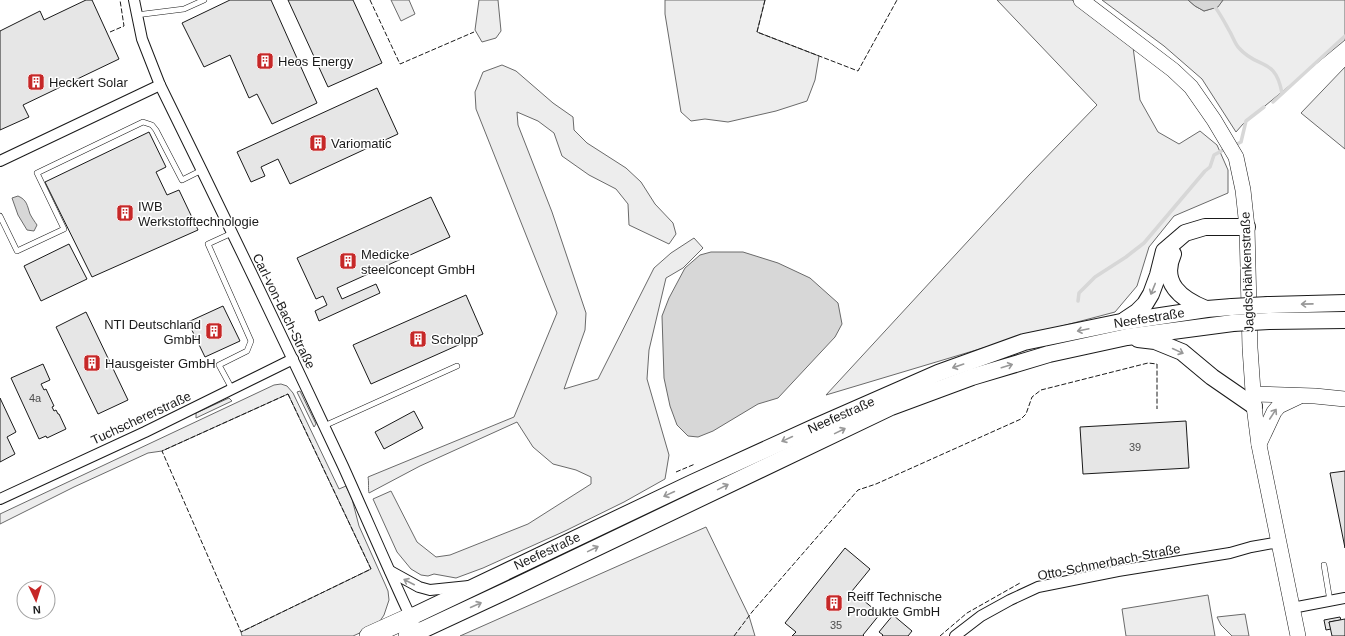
<svg xmlns="http://www.w3.org/2000/svg" width="1345" height="636" font-family="Arial,sans-serif">
  <style>
    .green { fill: #ededed; stroke: #6a6a6a }
    .water { fill: #d7d7d7; stroke: #6a6a6a }
    .lines { fill: none; stroke-linecap: round; stroke-linejoin: round }
    .stream { stroke: #d7d7d7; stroke-width: 3.5 }
    .building { fill: #e6e6e6; stroke: #1a1a1a }
    .lane-casing { stroke: #1a1a1a; stroke-width: 6 }
    .street-casing { stroke: #1a1a1a; stroke-width: 12 }
    .secondary-casing { stroke: #1a1a1a; stroke-width: 16 }
    .primary-casing { stroke: #1a1a1a; stroke-width: 18 }
    .highway-casing { stroke: #1a1a1a; stroke-width: 20 }
    .lane { stroke: #fff; stroke-width: 5 }
    .street { stroke: #fff; stroke-width: 10 }
    .secondary { stroke: #fff; stroke-width: 15 }
    .primary { stroke: #fff; stroke-width: 16 }
    .highway { stroke: #fff; stroke-width: 19 }
    .primary-bridge-casing { stroke: #1a1a1a; stroke-width: 18; stroke-linecap: butt }
    .primary-bridge { stroke: #fff; stroke-width: 16 }
    .fence { stroke: #1a1a1a; stroke-width: 1; stroke-dasharray: 5 2; stroke-linecap: butt }
    .oneway { stroke: #989898 }
    .labels { text-anchor: middle; dominant-baseline: central; stroke-width: 3; stroke-linejoin: round; paint-order: stroke }
    .number-label { font-size: 11px; fill: #4d4d4d }
    .poi-label { font-size: 13px; fill: #1a1a1a; stroke: #fff; text-anchor: start }
    .street-label { font-size: 13px; fill: #1a1a1a; stroke: #fff }
  </style>
  <rect width="100%" height="100%" fill="#fff"/>
  <g class="green">
    <polygon points="391,0 409,0 415,14 401,21"/>
    <polygon points="479,0 498,0 501,31 496,38 482,42 475,30"/>
    <polygon points="665,0 765,0 757,32 819,56 815,80 807,101 776,111 728,122 705,119 691,121 681,112 665,14"/>
    <polygon points="997,0 1072,0 1096,20 1133,47 1140,100 1158,132 1179,144 1200,131 1217,145 1228,170 1228,193 1174,216 1149,247 1137,286 1115,312 1013,339 826,395 1029,175 1097,105"/>
    <polygon points="1102,0 1188,0 1195,6 1204,11 1217,7 1223,0 1345,0 1345,40 1243,124 1236,132 1202,79 1164,46"/>
    <path d="M502,65L516,71L553,103L573,117L574,130L587,143L626,168L641,182L655,204L673,223L676,234L669,244L629,225L628,204L616,189L589,175L562,156L554,133L538,121L517,112L518,125L552,212L586,313L585,330L564,389L598,379L654,268L671,253L694,238L703,248L683,268L666,278L649,350L647,379L669,455L665,479L624,502L565,531L483,568L456,578L434,574L428,576L421,575L411,569L397,552L373,499L391,491L417,542L436,557L450,555L528,524L591,484V477L576,470L553,464L533,447L517,422L420,466L369,493C368,490 369,481 368,477L514,417L557,313L476,109L475,92L483,72Z"/>
    <polygon points="1345,67 1345,149 1301,113"/>
    <polygon points="281,384 287,386 293,393 339,489 346,486 352,499 359,526 385,584 388,591 389,600 384,615 380,621 373,627 353,636 242,636 241,632 371,569 288,394 162,451 148,453 74,487 0,524 0,514 274,385"/>
    <polygon points="300,391 316,424 314,427 297,392"/>
    <polygon points="229,398 232,401 196,418 196,413"/>
    <polygon points="706,527 749,616 755,636 460,636"/>
    <polygon points="1208,595 1215,636 1126,636 1122,609"/>
    <polygon points="1245,614 1249,636 1232,636 1221,625 1217,617"/>
  </g>
  <g class="water">
    <polygon points="1188,0 1223,0 1218,7 1204,11 1195,6"/>
    <path d="M18,196C27,200 27,205 30,214C32,218 35,222 37,225L34,231L27,230L18,215L12,198Z"/>
    <polygon points="711,252 743,252 778,263 810,278 838,303 842,324 835,337 778,398 758,404 713,431 698,437 688,436 677,425 670,406 664,378 662,316 669,298 685,268 700,255"/>
  </g>
  <g class="lines">
    <g class="stream">
      <path d="M1215,7C1221,15 1225,23 1230,32C1233,37 1235,44 1239,48C1258,70 1275,56 1282,93"/>
      <polyline points="1273,102 1345,36"/>
      <polyline points="1233,146 1241,142 1246,121 1264,107"/>
      <polyline points="1078,301 1079,293 1095,277 1126,257 1144,243 1205,171 1210,167 1214,155 1227,148"/>
    </g>
  </g>
  <g class="building">
    <polygon points="86,0 92,0 119,59 23,105 29,117 0,130 0,31 40,11 44,20"/>
    <polygon points="230,0 271,0 317,103 272,124 257,94 249,98 230,55 204,67 182,23"/>
    <polygon points="288,0 353,0 382,63 328,87"/>
    <polygon points="377,88 398,134 290,184 278,159 261,167 265,176 251,182 237,152"/>
    <polygon points="149,132 166,167 156,172 167,195 179,190 198,230 92,277 45,182"/>
    <polygon points="431,197 450,237 337,288 342,299 376,284 380,293 319,321 315,311 327,305 323,296 316,299 297,258"/>
    <polygon points="69,244 87,279 41,301 24,266"/>
    <polygon points="466,295 483,334 371,384 353,345"/>
    <polygon points="223,306 240,341 205,357 188,322"/>
    <polygon points="86,312 128,400 98,414 56,327"/>
    <polygon points="43,364 50,380 41,384 44,390 46,389 54,406 52,407 54,411 56,410 58,414 59,414 66,429 47,438 46,436 39,439 11,378"/>
    <polygon points="0,398 16,432 7,437 15,454 0,462"/>
    <polygon points="414,411 423,428 384,449 375,432"/>
    <polygon points="1186,421 1189,468 1083,474 1080,427"/>
    <polygon points="1345,471 1345,548 1330,473"/>
    <polygon points="845,548 870,569 852,591 880,614 863,635 864,636 792,636 796,632 785,623"/>
    <polygon points="893,615 912,631 908,636 882,636 883,635 879,632"/>
    <polygon points="1340,617 1341,620 1329,622 1331,629 1326,630 1324,620"/>
    <polygon points="1345,619 1345,636 1332,636 1329,622"/>
  </g>
  <g class="lines">
    <defs>
      <g id="lane">
        <polyline points="136,15 184,9 204,0"/>
        <polyline points="0,216 17,251 64,229 37,173 143,122 152,125 156,130 182,180 202,170"/>
        <polyline points="232,389 219,365 247,351 251,341 208,244 232,233"/>
        <polyline points="324,426 457,366"/>
        <polyline points="1324,565 1330,601"/>
      </g>
      <g id="street">
        <path d="M134,0L142,39L160,85C222,211 283,338 343,466C366,517 388,569 412,620"/>
        <polyline points="0,161 160,85"/>
        <polyline points="0,499 145,432 293,359"/>
        <polyline points="390,571 419,587 430,590 469,586"/>
        <polyline points="1292,608 1345,598"/>
        <polyline points="955,636 981,616 1010,600 1038,587 1118,571 1230,553 1251,547 1279,542"/>
      </g>
      <g id="secondary">
        <polyline points="1081,0 1173,70 1191,87 1214,120 1236,157 1243,190 1247,227 1250,348 1254,406 1259,445 1298,636"/>
        <polyline points="1253,394 1315,396 1345,399"/>
        <polyline points="1259,444 1274,412 1279,406 1298,397"/>
      </g>
      <g id="primary">
        <path d="M1173,254C1160,283 1181,299 1206,309"/>
        <polyline points="1268,305 1345,303"/>
        <polyline points="1125,320 1137,312 1145,304 1151,294 1158,275 1164,251 1185,233 1205,227 1247,227"/>
        <polyline points="1269,321 1345,320"/>
        <polyline points="1138,339 1155,341 1182,352 1212,377 1254,406"/>
        <polyline points="411,617 692,483 815,427 938,373 1024,342 1121,322 1207,309 1232,307"/>
        <polyline points="418,632 506,591 891,407 972,377 1049,354 1127,337 1233,323"/>
      </g>
      <g id="highway">
        <polyline points="369,636 411,617"/>
        <polyline points="408,636 418,632"/>
      </g>
    </defs>
    <use href="#lane" class="lane-casing"/>
    <use href="#street" class="street-casing"/>
    <use href="#secondary" class="secondary-casing"/>
    <use href="#primary" class="primary-casing"/>
    <use href="#highway" class="highway-casing"/>
    <use href="#lane" class="lane"/>
    <use href="#street" class="street"/>
    <use href="#secondary" class="secondary"/>
    <use href="#primary" class="primary"/>
    <use href="#highway" class="highway"/>
    <defs>
      <g id="primary-bridge">
        <polyline points="1232,307 1268,305"/>
        <polyline points="1233,323 1269,321"/>
      </g>
    </defs>
    <use href="#primary-bridge" class="primary-bridge-casing"/>
    <use href="#primary-bridge" class="primary-bridge"/>
    <g class="fence">
      <polyline points="370,0 400,64 474,32"/>
      <polyline points="765,0 757,32 858,71 897,0"/>
      <polyline points="110,32 124,26 120,0"/>
      <polygon points="288,394 371,569 241,632 162,451"/>
      <polyline points="676,472 695,464"/>
      <polyline points="734,636 752,612 858,490 876,484 1021,419 1026,414 1032,397 1041,390 1148,363 1157,364 1157,409"/>
      <polyline points="940,636 967,613 1020,583"/>
    </g>
  </g>
  <defs><path id="oneway-shaft" d="M-6 0H5M1.5-3L5.5 0L1.5 3" fill="none" stroke-width="1.6" stroke-linecap="round" stroke-linejoin="round"/></defs>
  <g class="oneway">
    <use href="#oneway-shaft" transform="translate(1153 289) rotate(112)"/>
    <use href="#oneway-shaft" transform="translate(1307 304) rotate(179)"/>
    <use href="#oneway-shaft" transform="translate(1083 330) rotate(168)"/>
    <use href="#oneway-shaft" transform="translate(1178 351) rotate(25)"/>
    <use href="#oneway-shaft" transform="translate(958 366) rotate(161)"/>
    <use href="#oneway-shaft" transform="translate(1007 366) rotate(-17)"/>
    <use href="#oneway-shaft" transform="translate(1273 414) rotate(-57)"/>
    <use href="#oneway-shaft" transform="translate(840 431) rotate(-26)"/>
    <use href="#oneway-shaft" transform="translate(787 439) rotate(155)"/>
    <use href="#oneway-shaft" transform="translate(723 487) rotate(-26)"/>
    <use href="#oneway-shaft" transform="translate(669 494) rotate(155)"/>
    <use href="#oneway-shaft" transform="translate(593 549) rotate(-26)"/>
    <use href="#oneway-shaft" transform="translate(409 582) rotate(-153)"/>
    <use href="#oneway-shaft" transform="translate(476 605) rotate(-24)"/>
  </g>
  <defs>
    <symbol id="building-square" viewBox="-11 -11 22 22"><rect x="-9" y="-9" width="18" height="18" rx="4" fill="#c62828" stroke="#fff"/><path d="M-4-6H4V6H1V3H-1V6H-4ZM-2.5-4.3h1.7v1.8h-1.7ZM.8-4.3h1.7v1.8H.8ZM-2.5-1h1.7V.8h-1.7ZM.8-1h1.7V.8H.8Z" fill="#fff"/></symbol>
  </defs>
  <g fill-rule="evenodd">
    <use href="#building-square" x="255" y="51" width="20" height="20"/>
    <use href="#building-square" x="26" y="72" width="20" height="20"/>
    <use href="#building-square" x="308" y="133" width="20" height="20"/>
    <use href="#building-square" x="115" y="203" width="20" height="20"/>
    <use href="#building-square" x="338" y="251" width="20" height="20"/>
    <use href="#building-square" x="204" y="321" width="20" height="20"/>
    <use href="#building-square" x="408" y="329" width="20" height="20"/>
    <use href="#building-square" x="82" y="353" width="20" height="20"/>
    <use href="#building-square" x="824" y="593" width="20" height="20"/>
  </g>
  <g class="labels">
    <g class="number-label">
      <text x="35" y="398">4a</text>
      <text x="1135" y="447">39</text>
      <text x="836" y="625">35</text>
    </g>
    <g class="poi-label">
      <text x="278" y="61">Heos Energy</text>
      <text x="49" y="82">Heckert Solar</text>
      <text x="331" y="143">Variomatic</text>
      <text x="138" y="206">IWB<tspan x="138" dy="15">Werkstofftechnologie</tspan></text>
      <text x="361" y="254">Medicke<tspan x="361" dy="15">steelconcept GmbH</tspan></text>
      <text x="201" y="324" text-anchor="end">NTI Deutschland<tspan x="201" dy="15">GmbH</tspan></text>
      <text x="431" y="339">Scholpp</text>
      <text x="105" y="363">Hausgeister GmbH</text>
      <text x="847" y="596">Reiff Technische<tspan x="847" dy="15">Produkte GmbH</tspan></text>
    </g>
    <g class="street-label">
      <text transform="translate(1247 272) rotate(-92)">Jagdschänkenstraße</text>
      <text transform="translate(284 311) rotate(64)">Carl-von-Bach-Straße</text>
      <text transform="translate(1149 318) rotate(-9)">Neefestraße</text>
      <text transform="translate(841 415) rotate(-24)">Neefestraße</text>
      <text transform="translate(141 418) rotate(-25)">Tuchschererstraße</text>
      <text transform="translate(547 551) rotate(-25)">Neefestraße</text>
      <text transform="translate(1109 562) rotate(-11)">Otto-Schmerbach-Straße</text>
    </g>
  </g>
  <g transform="translate(36 600) rotate(176)"><circle r="19" fill="#ffffff" stroke="#a3a3a3"/>
  <path d="M0-3L7 15L0 10L-7 15Z" fill="#c62828"/>
  <text y="-6" font-size="11" font-weight="bold" text-anchor="middle" fill="#1a1a1a">N</text>
  </g>
</svg>
